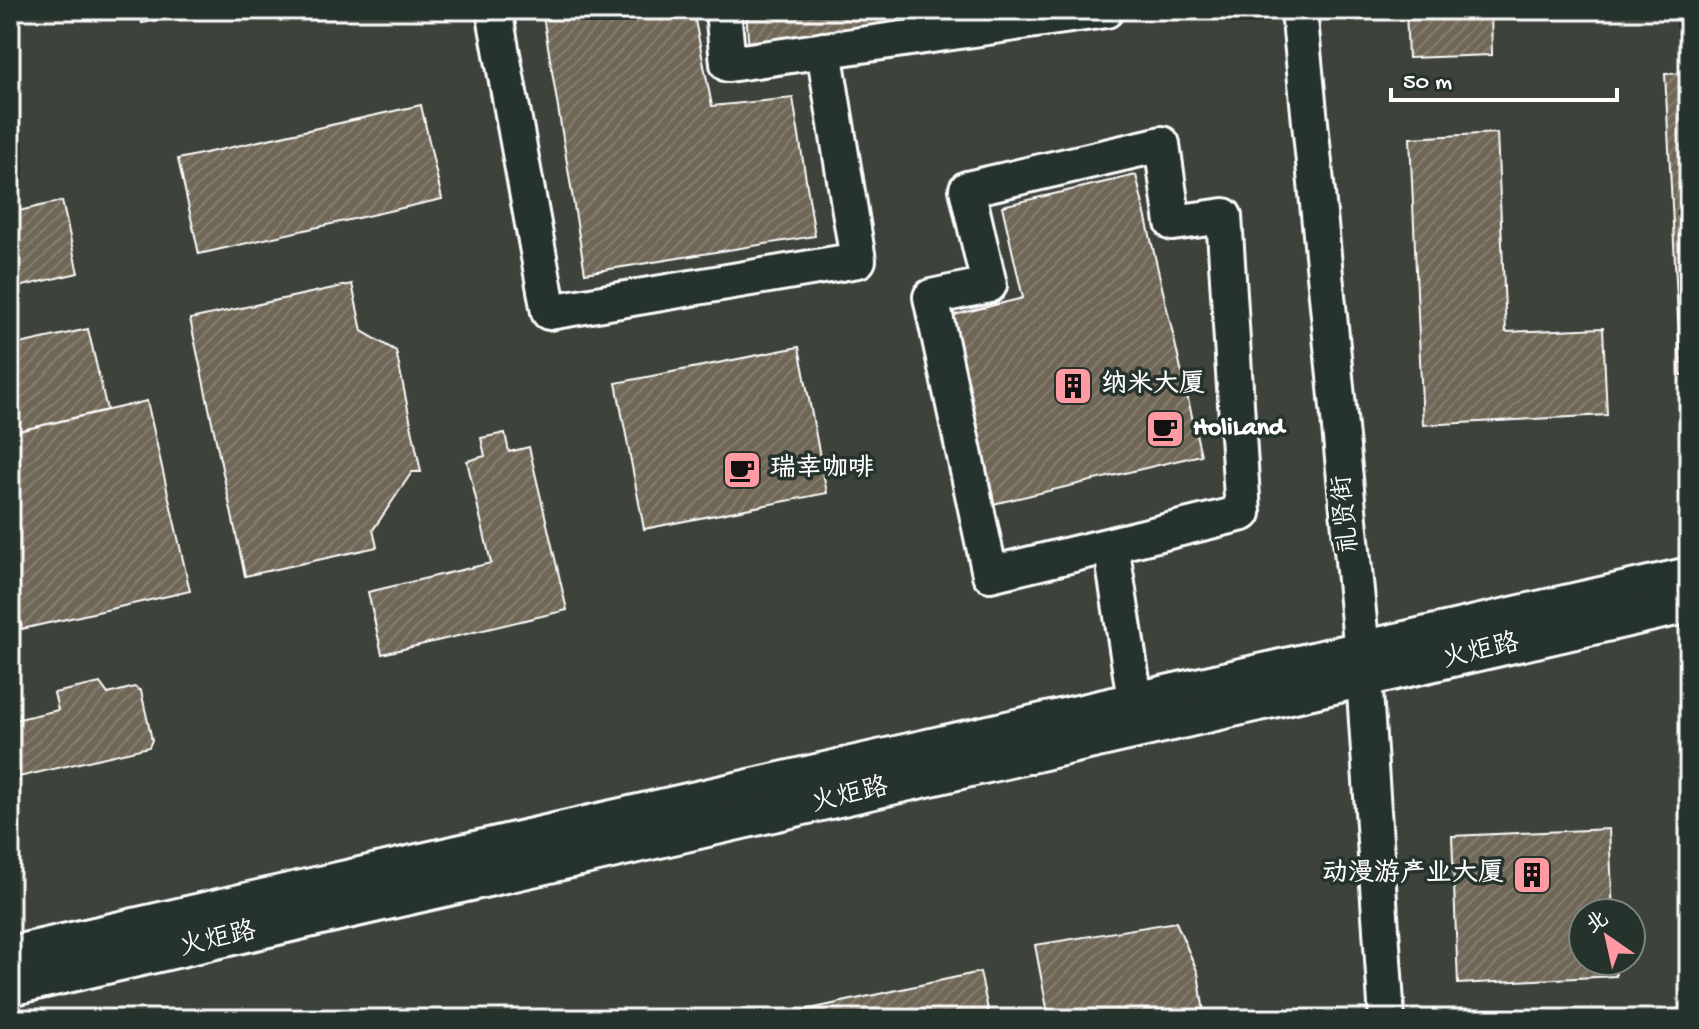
<svg xmlns="http://www.w3.org/2000/svg" width="1699" height="1029" font-family="'Gochi Hand','LXGW WenKai TC',sans-serif">
  <style>
    .built { fill: #3c423a; fill-rule: evenodd }
    .building { fill: url(#building-hatch); stroke: #fff; stroke-width: 2 }
    .lines { fill: none; stroke-linecap: round; stroke-linejoin: round }
    .minor-casing { stroke: #fff; stroke-width: 40 }
    .minor { stroke: #26332d; stroke-width: 34 }
    .labels { text-anchor: middle; dominant-baseline: central; stroke-width: 7; stroke-linejoin: round; paint-order: stroke }
    .poi-label { font-size: 26px; font-weight: bold; fill: #fff; stroke: #26332d; text-anchor: start }
    .street-label { font-size: 26px; fill: #fff; stroke: #26332d }
  </style>
  <defs>
    <pattern id="building-hatch" width="6" height="6" patternUnits="userSpaceOnUse" patternTransform="scale(2)"><rect width="6" height="6" fill="#6f6657"/><path d="M-1 1l2-2M0 6l6-6M5 7l2-2" fill="none" stroke="#857d70"/></pattern>
  </defs>
  <rect width="100%" height="100%" fill="#26332d"/>
  <filter id="ink" filterUnits="userSpaceOnUse"><feTurbulence type="fractalNoise" baseFrequency=".0125" numOctaves="2"/><feDisplacementMap in="SourceGraphic" scale="16" xChannelSelector="R" yChannelSelector="G"/><feConvolveMatrix kernelMatrix="1 2 1 2 8 2 1 2 1" color-interpolation-filters="sRGB"/></filter>
  <g filter="url(#ink)">
    <path class="built" d="M10,10H1689V1019H10ZM1583,913H1631V961H1583Z"/>
    <g class="building">
      <polygon points="140,10 221,10 142,23"/>
      <polygon points="542,10 693,10 712,106 793,98 815,236 585,273"/>
      <polygon points="746,10 1008,10 749,51"/>
      <polygon points="1406,10 1491,10 1492,55 1408,58"/>
      <polygon points="1689,73 1689,374 1681,375 1665,74"/>
      <polygon points="421,105 442,199 199,254 178,159"/>
      <polygon points="1497,133 1506,332 1603,328 1607,415 1423,425 1410,138"/>
      <polygon points="1136,175 1201,455 989,505 946,317 1023,298 1002,206"/>
      <polygon points="62,201 78,273 10,289 10,213"/>
      <polygon points="352,284 362,331 396,351 421,472 412,472 373,530 377,547 245,576 190,319"/>
      <polygon points="88,329 107,410 10,433 10,346"/>
      <polygon points="799,347 827,493 644,529 616,383"/>
      <polygon points="147,401 190,591 22,629 10,574 10,433"/>
      <polygon points="505,433 509,452 529,447 567,610 382,654 368,592 491,563 467,461 485,456 481,438"/>
      <polygon points="100,683 108,694 134,687 141,691 152,740 149,747 10,779 10,721 58,710 54,693"/>
      <polygon points="1609,829 1613,913 1583,913 1583,961 1615,961 1616,976 1458,984 1452,836"/>
      <polygon points="1176,922 1198,973 1205,1019 1049,1019 1035,945"/>
      <polygon points="980,972 990,1019 764,1019"/>
    </g>
    <g class="lines">
      <defs>
        <g id="minor">
          <polyline points="494,10 549,312 858,260 824,50"/>
          <polyline points="723,10 728,64 1106,10"/>
          <polyline points="1299,10 1363,662 1387,1019"/>
          <polyline points="1111,545 990,574 931,297 989,285 967,189 1162,144 1173,223 1224,216 1243,513 1111,545 1135,700"/>
          <polyline points="10,954 1689,575"/>
          <polyline points="10,988 1689,605"/>
        </g>
      </defs>
      <use href="#minor" class="minor-casing"/>
      <use href="#minor" class="minor"/>
    </g>
  </g>
  <defs>
    <symbol id="building-square" viewBox="-11 -11 22 22"><rect x="-9" y="-9" width="18" height="18" rx="4" fill="#ff9aa2" stroke="#26332d"/><path d="M-4-6H4V6H1V3H-1V6H-4ZM-2.5-4.3h1.7v1.8h-1.7ZM.8-4.3h1.7v1.8H.8ZM-2.5-1h1.7V.8h-1.7ZM.8-1h1.7V.8H.8Z" fill="#111"/></symbol>
    <symbol id="cafe-square" viewBox="-11 -11 22 22"><rect x="-9" y="-9" width="18" height="18" rx="4" fill="#ff9aa2" stroke="#26332d"/><path d="M-5.5-4.5H6V0H3Q3 3.5 0 3.5H-2.5Q-5.5 3.5-5.5 0ZM3-3.2v2h1.7v-2ZM-6 4.5H4V6H-6Z" fill="#111"/></symbol>
  </defs>
  <g fill-rule="evenodd">
    <use href="#building-square" x="1051" y="364" width="44" height="44"/>
    <use href="#cafe-square" x="1143" y="407" width="44" height="44"/>
    <use href="#cafe-square" x="720" y="448" width="44" height="44"/>
    <use href="#building-square" x="1510" y="853" width="44" height="44"/>
  </g>
  <g class="labels">
    <g class="poi-label">
      <text x="1101" y="386">纳米大厦</text>
      <text x="1193" y="429">HoliLand</text>
      <text x="770" y="470">瑞幸咖啡</text>
      <text x="1504" y="875" text-anchor="end">动漫游产业大厦</text>
    </g>
    <g class="street-label">
      <text transform="translate(1348 514) rotate(-96)">礼贤街</text>
      <text transform="translate(1481 653) rotate(-13)">火炬路</text>
      <text transform="translate(850 797) rotate(-13)">火炬路</text>
      <text transform="translate(218 941) rotate(-13)">火炬路</text>
    </g>
  </g>
  <rect width="1699" height="1029" fill="none" stroke="#26332d" stroke-width="40"/>
  <rect x="20" y="20" width="1659" height="989" fill="none" stroke="#fff" stroke-width="3" filter="url(#ink)"/>
  <g transform="translate(1607 937) rotate(326)"><circle r="38" fill="#26332d" stroke="#7d8581" stroke-width="2"/>
  <path d="M0-6L14 30L0 20L-14 30Z" fill="#ff9aa2"/>
  <text y="-12" font-size="22" font-weight="bold" text-anchor="middle" fill="#ffffff">北</text>
  </g>
  <path d="M1391 88v12h226v-12" fill="none" stroke="#ffffff" stroke-width="4"/>
  <text x="1403" y="88" font-size="24" fill="#ffffff" stroke="#26332d" stroke-width="6" paint-order="stroke">50 m</text>
</svg>
